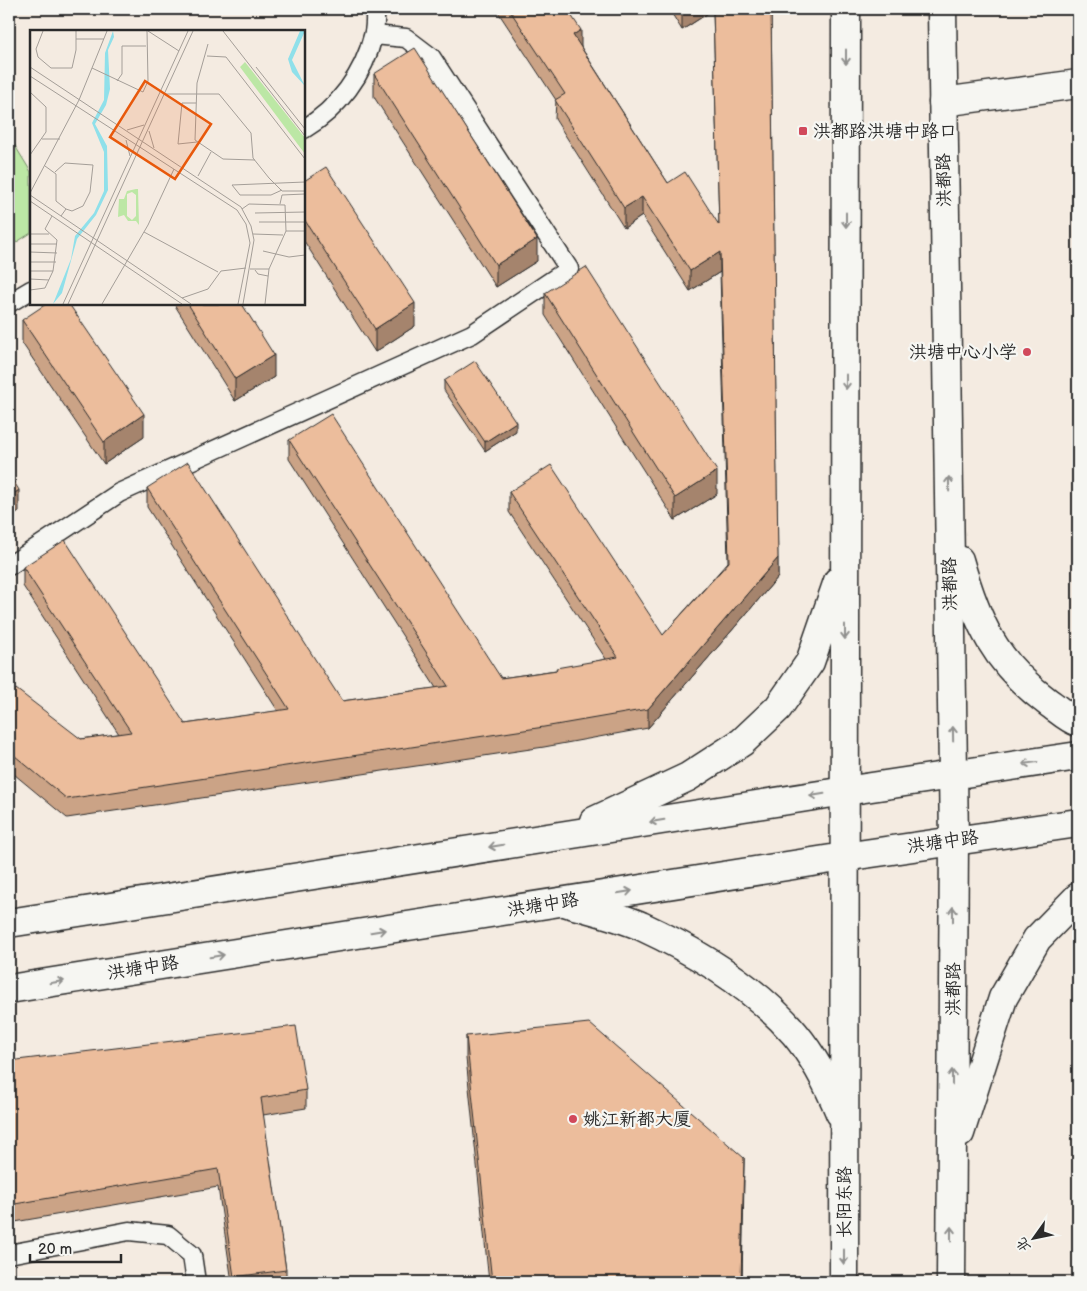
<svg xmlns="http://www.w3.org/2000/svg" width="1087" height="1291" font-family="'Balsamiq Sans','LXGW WenKai TC',sans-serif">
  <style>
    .green { fill: #bce7a5; stroke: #748968 }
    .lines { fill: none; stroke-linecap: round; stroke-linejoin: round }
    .lane-casing { stroke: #2b2b2b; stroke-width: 21 }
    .street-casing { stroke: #2b2b2b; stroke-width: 31 }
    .secondary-casing { stroke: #2b2b2b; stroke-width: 31 }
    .lane { stroke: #f6f6f2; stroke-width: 18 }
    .street { stroke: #f6f6f2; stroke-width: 28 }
    .secondary { stroke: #f6f6f2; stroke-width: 28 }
    .wall { fill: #cba386; stroke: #2b2b2b }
    .shaded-wall { fill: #a5846d; stroke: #2b2b2b }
    .building { fill: #ecbd9c; stroke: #2b2b2b }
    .oneway { stroke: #90908e }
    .poi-dot { fill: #d1495b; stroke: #f6f6f2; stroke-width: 2 }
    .labels { text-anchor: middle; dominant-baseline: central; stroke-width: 4.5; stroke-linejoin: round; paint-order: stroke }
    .poi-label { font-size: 18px; fill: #2b2b2b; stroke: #f6f6f2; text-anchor: start }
    .street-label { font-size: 18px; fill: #2b2b2b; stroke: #f6f6f2 }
    .inset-road { fill: none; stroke: #a49e98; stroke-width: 1 }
    .view { fill: #e8590c; fill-opacity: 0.15; stroke: #e8590c; stroke-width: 2.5 }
    .inset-edge { fill: none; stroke: #2b2b2b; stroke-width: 2.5 }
  </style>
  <rect width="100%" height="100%" fill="#f4ebe1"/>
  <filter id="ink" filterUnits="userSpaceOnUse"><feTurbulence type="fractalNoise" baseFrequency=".02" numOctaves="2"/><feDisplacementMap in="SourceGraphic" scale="10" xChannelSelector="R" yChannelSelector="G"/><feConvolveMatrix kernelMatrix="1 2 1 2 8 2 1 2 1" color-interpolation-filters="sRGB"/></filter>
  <g filter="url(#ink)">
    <polygon class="green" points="9,136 31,172 31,233 9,247"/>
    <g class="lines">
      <defs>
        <g id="lane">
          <path d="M304,129C338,109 364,74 373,36C376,27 375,17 375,9"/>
          <polyline points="9,303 31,290"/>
          <polyline points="9,566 119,493 472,334 569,269 431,57 406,38 374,35"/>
          <polyline points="9,1254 129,1231 168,1235 192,1255 196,1282"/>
        </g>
        <polyline id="street" points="943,102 1078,84"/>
        <g id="secondary">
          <polyline points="942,9 954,841 951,1282"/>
          <path d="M959,560C977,623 995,663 1049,703C1058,709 1068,719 1078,722"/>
          <polyline points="594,821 688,777 742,742 778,708 810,662 838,581"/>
          <path d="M568,903C592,910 618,916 641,926C697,952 754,986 795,1034C814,1057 829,1086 840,1113"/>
          <polyline points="9,923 845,791 1078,756"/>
          <polyline points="9,989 844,857 1078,823"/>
          <polyline points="960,1133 1003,998 1037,939 1078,897"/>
          <polyline points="844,1282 846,9"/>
        </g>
      </defs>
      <use href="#lane" class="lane-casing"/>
      <use href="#street" class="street-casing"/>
      <use href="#secondary" class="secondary-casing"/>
      <use href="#lane" class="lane"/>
      <use href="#street" class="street"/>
      <use href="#secondary" class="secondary"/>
    </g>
    <g class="wall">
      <polygon points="496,9 567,9 581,47 668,183 719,224 713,10 682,30 669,9 771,9 778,577 648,728 544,747 67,818 9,770 9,698 81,739 119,734 23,586 23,567 185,724 278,711 147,507 147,488 342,701 436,688 289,459 289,440 501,678 556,670 606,659 509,512 509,492 663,635 728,562 720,272 690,291 642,216 624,228 555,119 556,100"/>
      <polygon points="374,74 537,261 496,287 374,97"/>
      <polygon points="304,181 415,326 375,352 304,241"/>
      <polygon points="545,293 717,494 675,520 545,315"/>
      <polygon points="174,304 242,304 274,377 235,401"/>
      <polygon points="22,320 144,437 104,464 22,343"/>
      <polygon points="444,381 516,431 485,451 444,390"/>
      <polygon points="466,1036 744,1180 742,1282 489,1282 466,1058"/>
      <polygon points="9,1061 306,1090 306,1108 263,1115 286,1270 286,1282 232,1282 218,1187 9,1223"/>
    </g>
    <g class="shaded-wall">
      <polygon points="685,9 713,9 713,10 682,30 682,10"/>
      <polygon points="581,30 581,49 573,35"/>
      <polygon points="642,197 642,216 624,228 624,208"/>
      <polygon points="537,239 537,261 496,287 496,265"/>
      <polygon points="720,252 720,272 690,291 690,271"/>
      <polygon points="415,303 415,326 375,352 375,329"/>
      <polygon points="274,355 274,377 235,401 235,379"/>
      <polygon points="144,414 144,437 104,464 104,442"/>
      <polygon points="516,422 516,431 485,451 485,442"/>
      <polygon points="717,471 717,494 675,520 675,498"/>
      <polygon points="19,490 19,512 9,519 9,497"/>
      <polygon points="778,558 778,577 648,728 648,709"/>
      <polygon points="744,1158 742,1282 741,1282"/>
    </g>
    <g class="building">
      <polygon points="509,9 567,9 581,30 573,35 668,183 685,172 719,225 713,9 771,9 778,558 648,709 544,727 67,799 9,751 9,698 16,689 81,739 131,732 23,567 65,540 185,724 289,709 147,488 188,462 342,701 448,686 289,440 331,414 501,678 557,670 556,668 618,657 509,492 551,465 663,635 729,562 720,252 690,271 642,197 624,208 555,100 565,94"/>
      <polygon points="415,48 537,239 496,265 374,74"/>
      <polygon points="326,167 415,303 375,329 304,219 304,181"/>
      <polygon points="586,267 717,471 675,498 545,293"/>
      <polygon points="46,304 69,304 144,414 104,442 22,320"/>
      <polygon points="188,304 242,304 274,355 235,379"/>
      <polygon points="475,361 516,422 485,442 444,381"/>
      <polygon points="9,474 19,490 9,497"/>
      <polygon points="589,1023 744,1158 741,1282 492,1282 466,1036"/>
      <polygon points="296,1026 306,1090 261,1098 286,1270 234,1277 218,1169 9,1205 9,1061"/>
      <polygon points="9,1269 17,1282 9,1282"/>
    </g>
    <defs><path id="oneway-shaft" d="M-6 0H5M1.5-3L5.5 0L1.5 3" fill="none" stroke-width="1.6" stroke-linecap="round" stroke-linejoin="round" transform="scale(1.25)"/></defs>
    <g class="oneway">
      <use href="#oneway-shaft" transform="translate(846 57) rotate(90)"/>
      <use href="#oneway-shaft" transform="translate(846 220) rotate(90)"/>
      <use href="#oneway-shaft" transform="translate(846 382) rotate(90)"/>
      <use href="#oneway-shaft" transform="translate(949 484) rotate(-91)"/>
      <use href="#oneway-shaft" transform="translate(845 632) rotate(90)"/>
      <use href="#oneway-shaft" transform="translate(953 734) rotate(-91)"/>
      <use href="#oneway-shaft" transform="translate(1030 763) rotate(172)"/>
      <use href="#oneway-shaft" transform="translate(817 795) rotate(171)"/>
      <use href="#oneway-shaft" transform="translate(657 821) rotate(171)"/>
      <use href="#oneway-shaft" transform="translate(496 846) rotate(171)"/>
      <use href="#oneway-shaft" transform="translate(625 892) rotate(-9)"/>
      <use href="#oneway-shaft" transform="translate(953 914) rotate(-90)"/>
      <use href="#oneway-shaft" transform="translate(378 931) rotate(-9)"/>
      <use href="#oneway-shaft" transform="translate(217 956) rotate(-9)"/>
      <use href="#oneway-shaft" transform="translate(57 982) rotate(-9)"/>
      <use href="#oneway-shaft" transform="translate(952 1077) rotate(-90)"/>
      <use href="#oneway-shaft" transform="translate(951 1234) rotate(-90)"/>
      <use href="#oneway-shaft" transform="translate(844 1257) rotate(90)"/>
    </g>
  </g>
  <g class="poi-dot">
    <rect x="798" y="126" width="10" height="10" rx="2.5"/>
    <circle cx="1027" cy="352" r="5"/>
    <circle cx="573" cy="1119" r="5"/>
  </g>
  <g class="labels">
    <g class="poi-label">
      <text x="813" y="131">洪都路洪塘中路口</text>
      <text x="1017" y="352" text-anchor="end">洪塘中心小学</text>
      <text x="583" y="1119">姚江新都大厦</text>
    </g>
    <g class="street-label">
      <text transform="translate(944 180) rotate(-91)">洪都路</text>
      <text transform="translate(950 584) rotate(-91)">洪都路</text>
      <text transform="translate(943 842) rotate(-8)">洪塘中路</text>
      <text transform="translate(543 905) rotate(-9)">洪塘中路</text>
      <text transform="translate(143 968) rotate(-9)">洪塘中路</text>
      <text transform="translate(953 989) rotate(-90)">洪都路</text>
      <text transform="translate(844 1202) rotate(-90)">长阳东路</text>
    </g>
  </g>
  <g transform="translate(30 30)">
    <rect width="275" height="275" fill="#f4ebe1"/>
    <path d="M215,32L275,108V124L210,37ZM106,159H108L109,195L106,191H98L94,185L88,187L89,169H94L97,161ZM102,162L106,165V186L102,190L97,186V164Z" fill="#bce7a5" fill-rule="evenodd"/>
    <path d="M83,1L84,7L78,20L80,59L76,75L65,94L77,116L78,160L66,185L47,209L32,263L23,274L41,229L45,206L64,183L74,161V122L62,93L74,70L75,23ZM270,1H275L262,30L275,56L262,42L258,29Z" fill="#8fe0ea"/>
    <path class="inset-road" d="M13,1L6,19L8,27L21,38H42L46,20V1M118,1L149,21M193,1L275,106M46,9H74M178,14L167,53L165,110L193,129L225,130M177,26L196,27L275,129M0,37L211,177L221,196L224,210L213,274M226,37L275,99M62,38L113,62L118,51L117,1M0,46L207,180L216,194L220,213L208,274M87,51L92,44V16H116M0,62L16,77V102L0,125M134,64H189L221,103L223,128L239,148L252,161H275M166,73H152L148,114L167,112M97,100L114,95M119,101L124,118M12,109H30M96,110L100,126M15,136L26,144V171L36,179L31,186M25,142L35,133L63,135L60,162L53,176L42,181L36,179M168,146L181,122M252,160L241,165H210L202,155L275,152M0,163L49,70L77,1M0,165L161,274M0,171L152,274M250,174L252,165L275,164M212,179L219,174L255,175L256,201L239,239L235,274M225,183L275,182M229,192H275M256,201H275M114,202L188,242M0,204H19M223,204L253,205M0,214H27M233,221L259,227L275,225M0,222L27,223M0,232H26M220,239H239M225,240L228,244L238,246M0,241H23M0,249L19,250M0,260L15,258L23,241L27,210L15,199L22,186M152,268L178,259L191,241L216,238M33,274L158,1M38,274L163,1M72,274L118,195L144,139"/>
    <path class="view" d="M115,51L181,94L145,149L80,107Z"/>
    <rect width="275" height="275" class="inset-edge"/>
  </g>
  <rect width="1087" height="1291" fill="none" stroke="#f6f6f2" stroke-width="30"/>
  <rect x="15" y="15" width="1057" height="1261" fill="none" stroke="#2b2b2b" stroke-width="2" filter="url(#ink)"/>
  <g transform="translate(1034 1238) rotate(237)" stroke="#f6f6f2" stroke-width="4" paint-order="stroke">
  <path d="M0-4L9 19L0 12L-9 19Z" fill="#2b2b2b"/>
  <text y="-8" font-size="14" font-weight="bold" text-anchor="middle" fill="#2b2b2b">北</text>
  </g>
  <path d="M30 1254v8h91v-8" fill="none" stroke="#2b2b2b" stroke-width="2.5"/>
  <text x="38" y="1254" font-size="15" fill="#2b2b2b" stroke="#f6f6f2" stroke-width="4" paint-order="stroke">20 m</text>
</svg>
